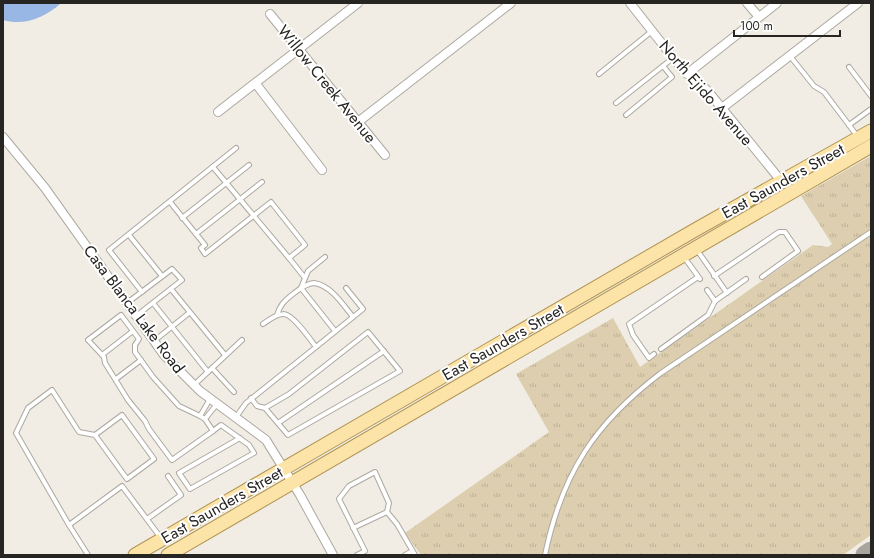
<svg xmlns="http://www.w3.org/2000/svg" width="874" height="558" font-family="Jost,sans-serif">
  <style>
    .grass { fill: url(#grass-tufts) }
    .water { fill: #98b7e5 }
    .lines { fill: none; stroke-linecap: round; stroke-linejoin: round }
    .taxiway { stroke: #a8a59e; stroke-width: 19 }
    .service-casing { stroke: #ada9a1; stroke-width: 6 }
    .minor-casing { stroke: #ada9a1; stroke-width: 10 }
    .primary-casing { stroke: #b09453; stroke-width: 15 }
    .service { stroke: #fff; stroke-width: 4 }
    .minor { stroke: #fff; stroke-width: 8 }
    .primary { stroke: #fce3a7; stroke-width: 13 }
    .labels { text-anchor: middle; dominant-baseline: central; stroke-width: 4; stroke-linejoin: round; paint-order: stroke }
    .street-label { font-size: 16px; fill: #272522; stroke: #fff }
  </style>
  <defs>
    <pattern id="grass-tufts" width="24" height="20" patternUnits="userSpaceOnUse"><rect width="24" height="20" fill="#dcceae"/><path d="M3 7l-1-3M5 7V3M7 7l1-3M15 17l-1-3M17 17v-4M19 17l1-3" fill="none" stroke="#bdb195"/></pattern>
  </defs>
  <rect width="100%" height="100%" fill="#f1ede4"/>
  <polygon class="grass" points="871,156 871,535 843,555 421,555 405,533 549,432 516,374 613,318 640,367 813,245 828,247 832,244 801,196"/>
  <path class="water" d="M3,3H61C45,18 24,26 3,20Z"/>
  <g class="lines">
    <polyline class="taxiway" points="865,555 871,551"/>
    <defs>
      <g id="service">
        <polyline points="790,56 814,86 824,92 849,125"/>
        <polyline points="849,67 871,96"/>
        <polyline points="599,74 652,31"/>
        <polyline points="616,103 673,58"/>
        <polyline points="626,115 672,77 663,66"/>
        <polyline points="857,136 849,125 871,109"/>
        <polyline points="213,167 289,258"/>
        <polyline points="170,202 205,245 201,248 205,254 271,202 305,245 289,258 305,278"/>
        <polyline points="182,218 249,165"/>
        <polyline points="196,234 262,182"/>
        <polyline points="129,235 162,276"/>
        <polyline points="697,250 727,293"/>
        <polyline points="684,257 700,279"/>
        <polyline points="714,276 779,232 785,232 798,251 762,277"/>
        <polyline points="301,288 335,331"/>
        <polyline points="301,288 308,271 325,257"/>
        <polyline points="171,289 225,355"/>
        <polyline points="707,290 715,301 746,279"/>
        <polyline points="142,292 109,250 236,148"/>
        <polyline points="127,303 172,269 182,280 136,316"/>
        <polyline points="153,303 208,372"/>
        <path d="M277,315C280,305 284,301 293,294C298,290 307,283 314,283C331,285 344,306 353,317"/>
        <polyline points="154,341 189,313"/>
        <polyline points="316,347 363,309 346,288"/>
        <polyline points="661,349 708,315 715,301"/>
        <polyline points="654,354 649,358 633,335 629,324 698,277"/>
        <polyline points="102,355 133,331"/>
        <polyline points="212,368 234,392"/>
        <polyline points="116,379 141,360"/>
        <polyline points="194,385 242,340"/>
        <polyline points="251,398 257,406 265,408 288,435 400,371 368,332 289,394 265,408"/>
        <polyline points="210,399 200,416 205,419 217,404"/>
        <polyline points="200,416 179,406 153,377 135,352 135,345 139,339 121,315 88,340 104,357 105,363 128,400 145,421 149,429 172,460 213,431 205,419"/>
        <path d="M236,417L246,403L316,347C310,339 292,313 283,314C276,314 269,320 263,324"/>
        <polyline points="278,423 384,351"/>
        <polyline points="213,431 221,425 249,445 254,453 190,489 179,473 240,438"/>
        <polyline points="387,512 397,524 415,555"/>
        <polyline points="147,519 181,495 168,476"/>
        <polyline points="69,525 122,486 161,538"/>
        <polyline points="353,528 387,512 389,503 375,472 349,486 339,499 365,551 357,555"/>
        <polyline points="88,555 69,525 16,433 28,408 52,390 79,432 95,435 127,479 154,459 122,415 95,435"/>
        <polyline points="405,555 412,551"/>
        <path d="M545,555C562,473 595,423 661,373L871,232"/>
      </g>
      <g id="minor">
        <polyline points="630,3 682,69 707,90 782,182"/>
        <polyline points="747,3 759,17"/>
        <polyline points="270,14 385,155"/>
        <polyline points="687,74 777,3"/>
        <polyline points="256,84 322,170"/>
        <polyline points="722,108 858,3"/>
        <polyline points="218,112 358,3"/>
        <polyline points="358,122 511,3"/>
        <polyline points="3,137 45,188 164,355 200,391 266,440 300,495 333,555"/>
      </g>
      <g id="primary">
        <polyline points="135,555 695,230 871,131"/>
        <polyline points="168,555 871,146"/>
      </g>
    </defs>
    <use href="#service" class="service-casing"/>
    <use href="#minor" class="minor-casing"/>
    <use href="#primary" class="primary-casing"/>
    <use href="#service" class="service"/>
    <use href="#minor" class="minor"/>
    <use href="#primary" class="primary"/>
  </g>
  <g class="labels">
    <g class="street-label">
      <text transform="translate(327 84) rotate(51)">Willow Creek Avenue</text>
      <text transform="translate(706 93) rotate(49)">North Ejido Avenue</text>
      <text transform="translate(783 181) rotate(-29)">East Saunders Street</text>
      <text transform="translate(134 309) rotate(53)">Casa Blanca Lake Road</text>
      <text transform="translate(503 342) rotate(-30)">East Saunders Street</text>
      <text transform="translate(222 505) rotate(-30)">East Saunders Street</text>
    </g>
  </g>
  <rect width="874" height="558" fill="none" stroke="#272522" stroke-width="8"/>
  <path d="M734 30v6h106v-6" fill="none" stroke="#272522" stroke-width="2"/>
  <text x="740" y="30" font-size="12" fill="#272522" stroke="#ffffff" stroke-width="3" paint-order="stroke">100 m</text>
</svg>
